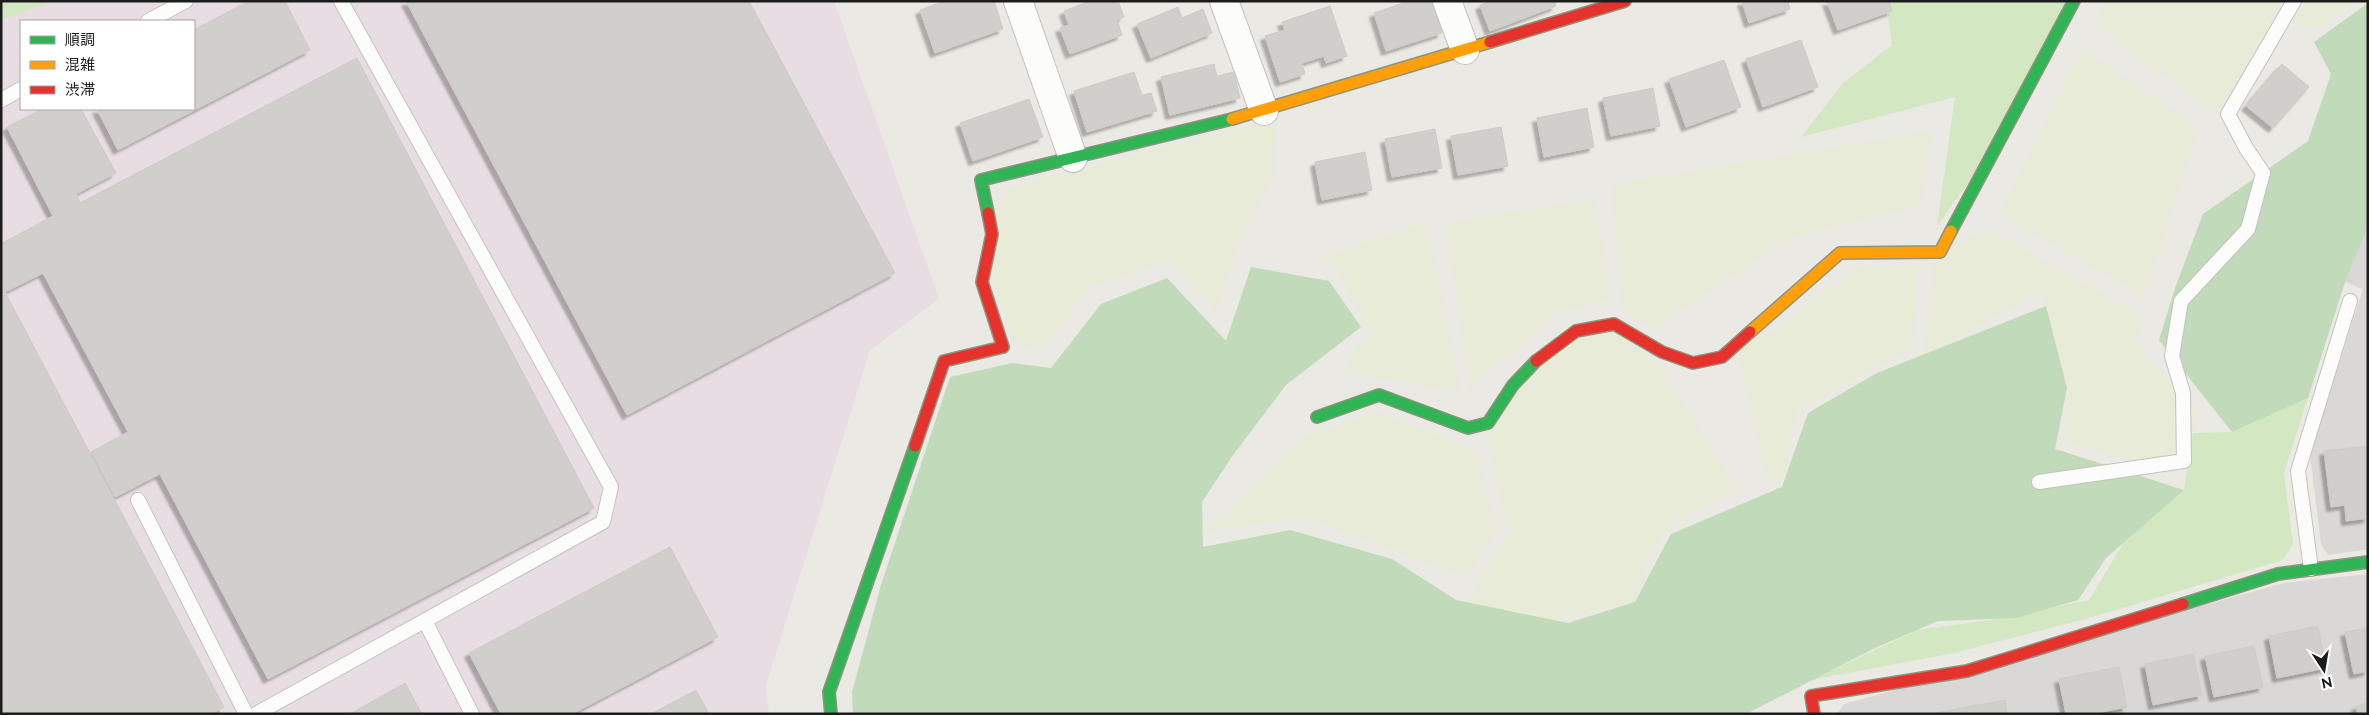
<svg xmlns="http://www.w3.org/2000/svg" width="2369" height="715" font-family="Raleway,'Noto Sans JP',sans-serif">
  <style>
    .residential { fill: #d9d8d6 }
    .industrial { fill: #e8dde2; fill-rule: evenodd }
    .farmland { fill: #e8ebd7 }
    .grass { fill: #d3e8c2 }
    .forest { fill: #c1dab9 }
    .building { fill: #d1cfcb; stroke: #cdcbc6; filter: url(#shadow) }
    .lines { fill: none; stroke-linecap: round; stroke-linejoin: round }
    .lane-casing { stroke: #c3c2c0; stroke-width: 16 }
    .street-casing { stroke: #c3c2c0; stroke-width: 30 }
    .fast-casing { stroke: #90947d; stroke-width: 14 }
    .slow-casing { stroke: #90947d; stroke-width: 14 }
    .jam-casing { stroke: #90947d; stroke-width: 14 }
    .lane { stroke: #fcfcfb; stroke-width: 14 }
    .street { stroke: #fcfcfb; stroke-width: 28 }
    .fast { stroke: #30b455; stroke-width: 11 }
    .slow { stroke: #ff9f0a; stroke-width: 11 }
    .jam { stroke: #e5322d; stroke-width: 11 }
  </style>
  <defs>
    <filter id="shadow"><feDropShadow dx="-4.5" dy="4.5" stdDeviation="1" flood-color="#0004"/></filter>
  </defs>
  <rect width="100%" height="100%" fill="#eae9e4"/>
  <g class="residential">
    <polygon points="2368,227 2368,549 2328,555 2321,544 2310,455 2363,289 2345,282"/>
    <polygon points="2368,574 2368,714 1837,714 1844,704 2284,583"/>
  </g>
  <path class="industrial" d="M26,1H834L939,299L870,350L766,685L769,714H1V14ZM21,21H194V109H21Z"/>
  <g class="farmland">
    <polygon points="2106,1 2292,1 2216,114 2097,27"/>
    <polygon points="2299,1 2356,1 2313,32 2289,21"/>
    <polygon points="2081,48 2199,127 2144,296 2000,215"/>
    <polygon points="1276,118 1274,174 1239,240 1216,312 1168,260 1093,286 1038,353 1014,340 992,277 1002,190"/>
    <polygon points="1931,131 1920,207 1876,216 1790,237 1653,329 1622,309 1612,185"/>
    <polygon points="1595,199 1610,298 1549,316 1470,392 1446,223"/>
    <polygon points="1427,222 1460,392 1346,373 1355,351 1371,333 1337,266 1316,259"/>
    <polygon points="1988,229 2142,317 2135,343 2200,411 2180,474 2066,442 2067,388 2042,291 1924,355 1936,252"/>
    <polygon points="1919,265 1913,348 1795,411 1782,487 1766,476 1737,344 1779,329 1858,267"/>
    <polygon points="1620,328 1662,370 1738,491 1671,524 1645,561 1635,602 1554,620 1469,603 1509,531 1488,437 1526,372 1576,331"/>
    <polygon points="1380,413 1476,452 1496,531 1466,577 1302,517 1202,532 1306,436"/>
  </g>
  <g class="grass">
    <polygon points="1,1 55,1 1,20"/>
    <polygon points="1886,1 2074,1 2004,133 1937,226 1955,97 1801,137 1843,83 1892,45"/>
    <polygon points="2308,398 2284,473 2293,544 2283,560 2089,618 1954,653 1811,680 1918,630 1997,619 2089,600 2124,542 2184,490 2193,433 2232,432"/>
  </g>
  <g class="forest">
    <polygon points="2368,3 2368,227 2345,282 2308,398 2232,432 2159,340 2175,288 2203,214 2308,141 2331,74 2314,42"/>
    <polygon points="1251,267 1329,281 1361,327 1286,385 1233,455 1202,502 1203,547 1290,530 1392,559 1456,600 1568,623 1635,602 1671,534 1782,487 1808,413 1877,373 2046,306 2067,388 2055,449 2184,490 2106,558 2078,600 2016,618 1938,621 1875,648 1746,714 853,714 852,692 881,585 950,377 1012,363 1051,368 1101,304 1167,278 1226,341"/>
  </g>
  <g class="building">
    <polygon points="249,1 285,1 310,50 118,150 97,109 194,109 194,30"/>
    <polygon points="406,1 749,1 895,273 627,415"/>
    <polygon points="945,1 994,1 1003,29 935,53 920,10"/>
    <polygon points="1090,1 1118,1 1124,17 1117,20 1122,35 1070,54 1060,28 1069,25 1064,11"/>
    <polygon points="1409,1 1432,1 1442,33 1386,51 1374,13"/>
    <polygon points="1492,1 1554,1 1556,6 1490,31 1480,5"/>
    <polygon points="1742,1 1788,1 1790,9 1749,23"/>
    <polygon points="1827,1 1889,1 1892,11 1838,30"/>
    <polygon points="1330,6 1347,56 1326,63 1324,56 1302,63 1305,74 1280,82 1265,36 1285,30 1282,22"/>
    <polygon points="1178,7 1182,18 1203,9 1212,33 1151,58 1137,24"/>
    <polygon points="1801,40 1818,87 1763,107 1746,59"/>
    <polygon points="357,58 594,508 268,679 160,474 115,497 91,452 128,432 43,273 5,292 224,707 211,714 1,714 1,244 53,216 7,127 43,109 81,109 116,173 76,194 80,203"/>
    <polygon points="1724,60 1741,107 1686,127 1669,79"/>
    <polygon points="1214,64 1217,76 1234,72 1240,98 1170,115 1161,77"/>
    <polygon points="2282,64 2309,87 2273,128 2246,106"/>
    <polygon points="1134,72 1142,95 1151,93 1157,111 1087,132 1074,91"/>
    <polygon points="1653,88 1660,126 1611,136 1603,98"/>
    <polygon points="1029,99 1043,137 973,161 960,123"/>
    <polygon points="1587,108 1594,147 1544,157 1537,118"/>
    <polygon points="1501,127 1508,166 1458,175 1451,136"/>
    <polygon points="1435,129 1442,168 1392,177 1385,139"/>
    <polygon points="1365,152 1372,190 1322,200 1315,162"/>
    <polygon points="2368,446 2368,518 2346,521 2345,505 2331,507 2324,451"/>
    <polygon points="670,547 718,637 572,714 501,714 469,653"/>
    <polygon points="2318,626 2326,668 2277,678 2269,636"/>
    <polygon points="2368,628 2368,671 2354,674 2345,632"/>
    <polygon points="2254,646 2263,687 2214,697 2205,656"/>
    <polygon points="2193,654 2202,695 2153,705 2145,664"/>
    <polygon points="2119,667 2127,707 2091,714 2066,714 2059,679"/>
    <polygon points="405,683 422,714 350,714"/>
    <polygon points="696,690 709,714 651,714"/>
    <polygon points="2005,700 2007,714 1940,714 1940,712"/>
    <polygon points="2368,703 2368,714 2358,714 2356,706"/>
  </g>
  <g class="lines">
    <defs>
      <g id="lane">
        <polyline points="148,21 186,1"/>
        <polyline points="1,100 21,89"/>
        <polyline points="2039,482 2184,461 2183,393 2172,356 2181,301 2248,229 2263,173 2246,148 2228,114 2294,1"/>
        <polyline points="138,500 246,714"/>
        <polyline points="2311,569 2298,471 2350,301"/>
        <polyline points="425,621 472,714"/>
        <polyline points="256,714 603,522 611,487 341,1"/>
      </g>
      <g id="street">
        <polyline points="1018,1 1073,158"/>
        <polyline points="1224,1 1264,111"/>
        <polyline points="1447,1 1465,50"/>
      </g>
      <g id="fast">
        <polyline points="988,213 981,180 1232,119"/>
        <polyline points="1951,231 2074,1"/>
        <polyline points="1317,417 1379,395 1468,428 1488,423 1513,385 1536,361"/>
        <polyline points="2183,604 2278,574 2368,562"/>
        <polyline points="831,714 829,692 915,446"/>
      </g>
      <g id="slow">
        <polyline points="1232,119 1490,42"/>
        <polyline points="1750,332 1840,253 1940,252 1951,231"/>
      </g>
      <g id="jam">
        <polyline points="1490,42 1625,1"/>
        <polyline points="1536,361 1576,331 1614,324 1662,352 1693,363 1722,357 1750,332"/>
        <polyline points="915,446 944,361 1003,347 982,282 992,234 988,213"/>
        <polyline points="1814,714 1811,696 1967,671 2183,604"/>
      </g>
    </defs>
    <use href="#lane" class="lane-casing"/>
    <use href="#street" class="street-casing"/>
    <use href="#fast" class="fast-casing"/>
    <use href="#slow" class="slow-casing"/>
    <use href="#jam" class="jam-casing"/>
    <use href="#lane" class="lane"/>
    <use href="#street" class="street"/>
    <use href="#fast" class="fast"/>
    <use href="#slow" class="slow"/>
    <use href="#jam" class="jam"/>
  </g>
  <rect width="2369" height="715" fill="none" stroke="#1c1c1c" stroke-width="5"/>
  <rect x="20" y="20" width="175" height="90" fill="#ffffff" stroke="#a4a4a4"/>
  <rect x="30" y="36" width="25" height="8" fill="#30b455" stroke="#a4a4a4"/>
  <text x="65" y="45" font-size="15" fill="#1c1c1c">順調</text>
  <rect x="30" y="61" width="25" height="8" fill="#ff9f0a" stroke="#a4a4a4"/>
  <text x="65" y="70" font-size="15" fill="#1c1c1c">混雑</text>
  <rect x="30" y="86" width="25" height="8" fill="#e5322d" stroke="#a4a4a4"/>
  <text x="65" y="95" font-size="15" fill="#1c1c1c">渋滞</text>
  <g transform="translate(2324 670) rotate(168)" stroke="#ffffff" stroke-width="4" paint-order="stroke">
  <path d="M0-4L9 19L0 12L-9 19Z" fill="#1c1c1c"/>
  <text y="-8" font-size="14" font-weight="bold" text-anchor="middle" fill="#1c1c1c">N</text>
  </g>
</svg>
